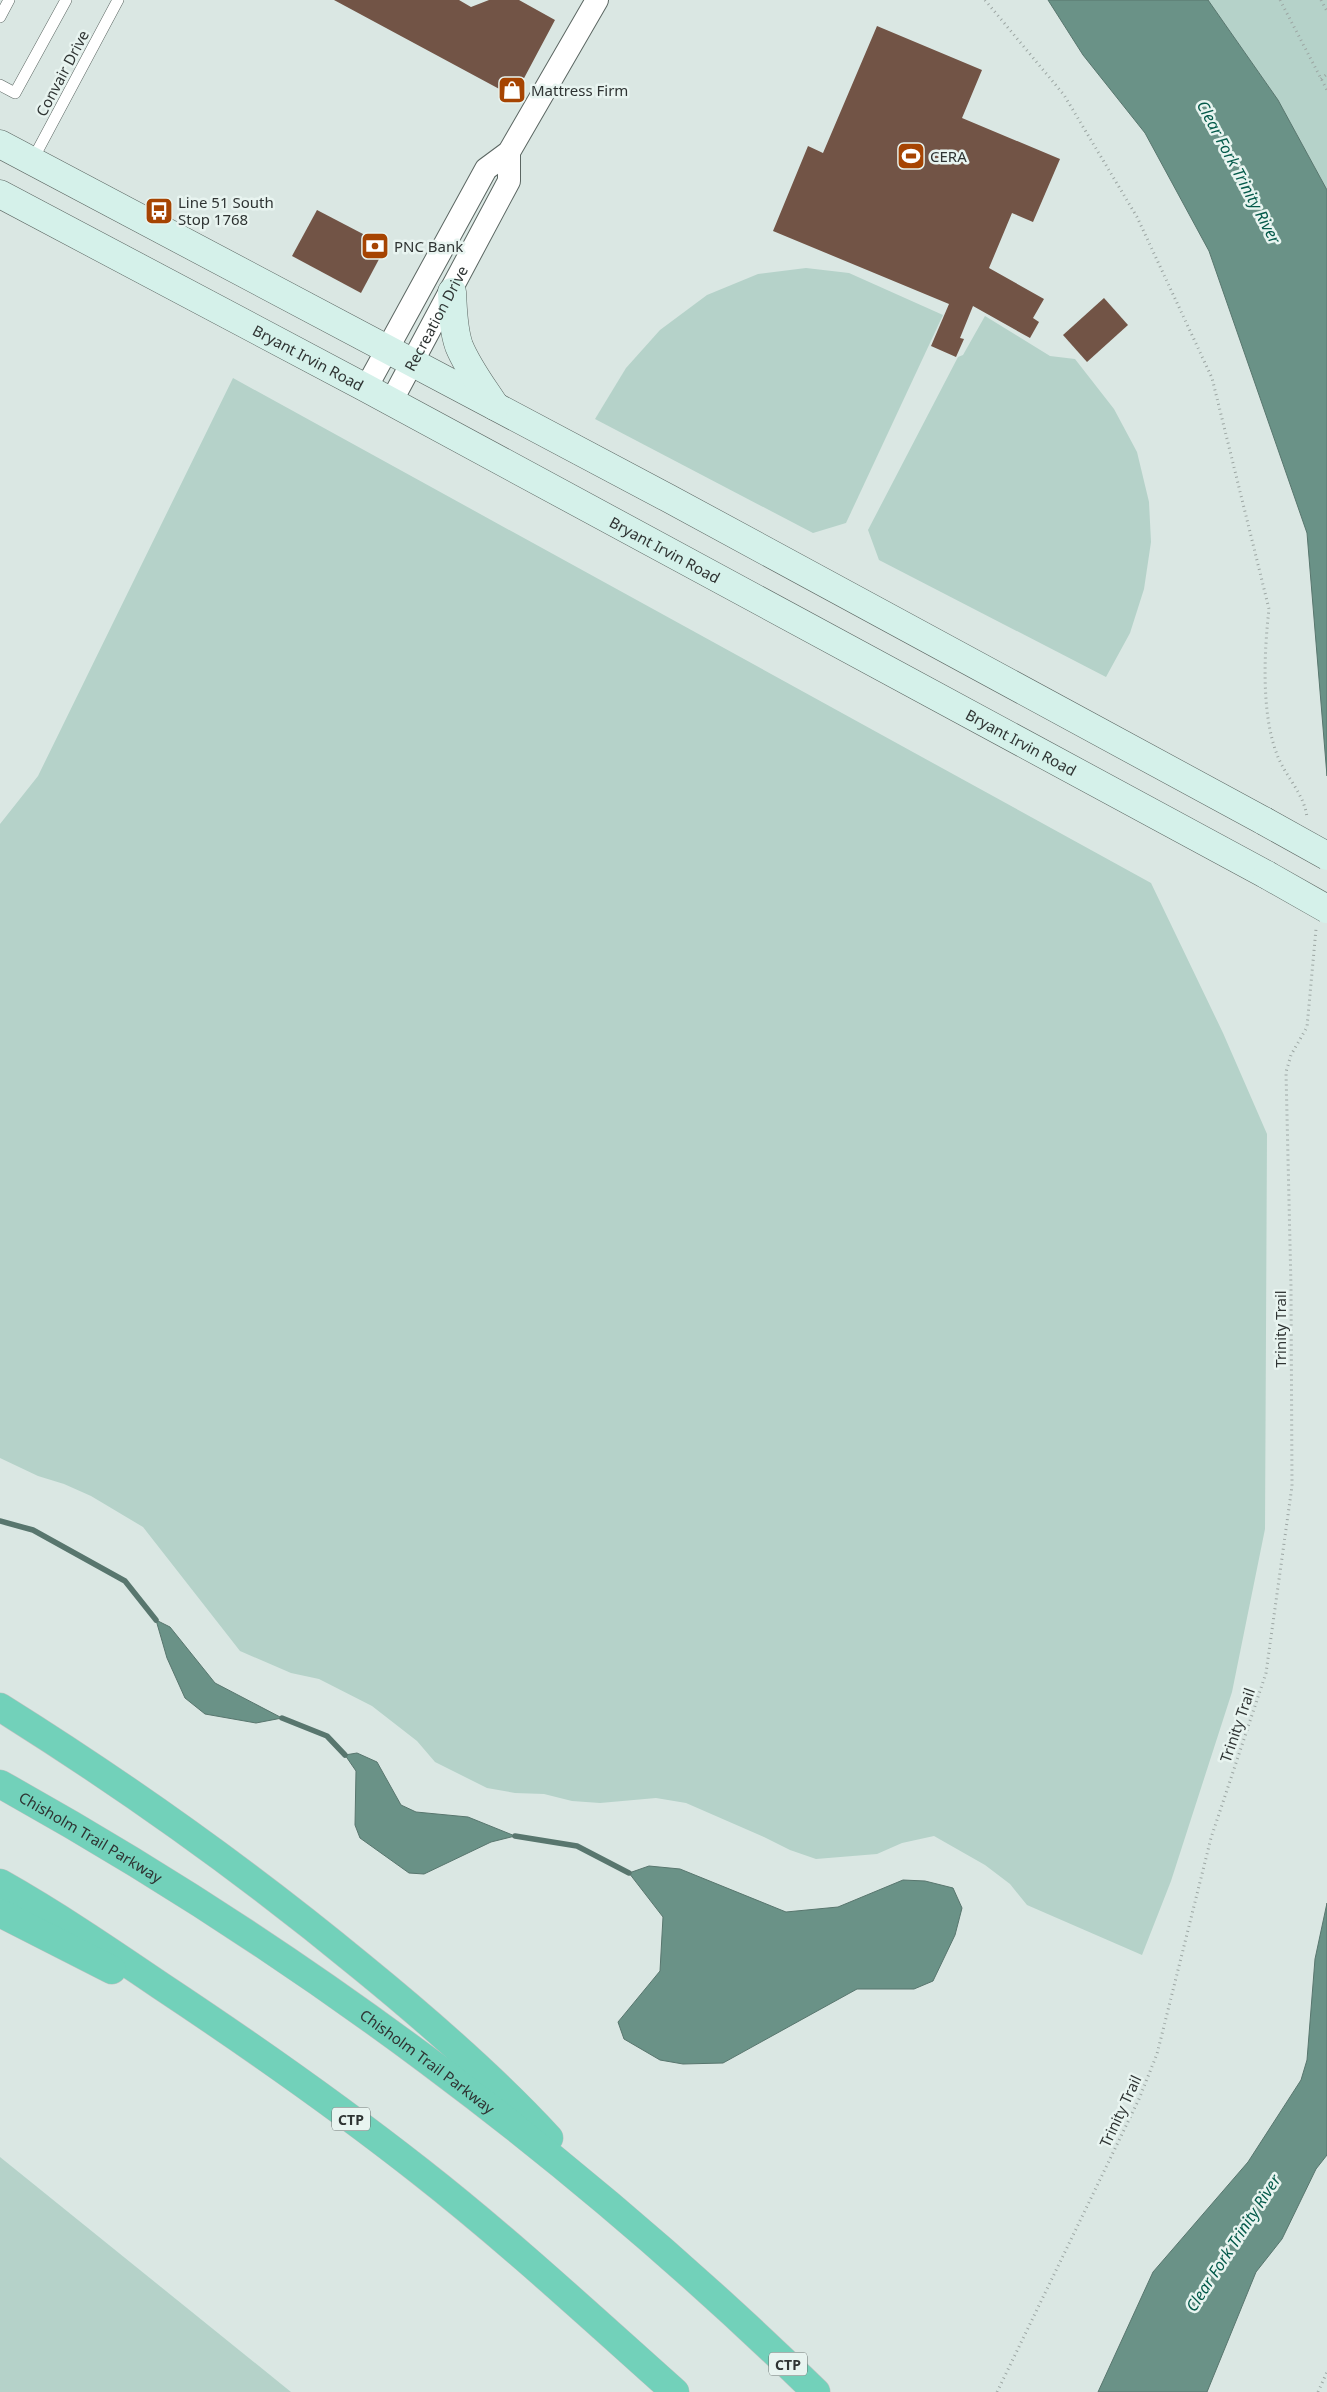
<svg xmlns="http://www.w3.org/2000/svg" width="1327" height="2392" font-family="'Noto Sans',sans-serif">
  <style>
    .green { fill: #b5d2c9 }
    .water { fill: #6a9287; stroke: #58766e }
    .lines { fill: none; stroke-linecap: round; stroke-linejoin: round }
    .stream { stroke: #58766e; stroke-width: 5.5 }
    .building { fill: #725446 }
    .service-casing { stroke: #5b6662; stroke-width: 12 }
    .minor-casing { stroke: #5b6662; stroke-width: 24 }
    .secondary-casing { stroke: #5b6662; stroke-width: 29 }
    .motorway-casing { stroke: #c1c2c2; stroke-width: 29 }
    .path { stroke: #9ca6a3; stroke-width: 3; stroke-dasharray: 1 4; stroke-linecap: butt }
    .service { stroke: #fff; stroke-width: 11 }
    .minor { stroke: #fff; stroke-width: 22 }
    .secondary { stroke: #d5f1ea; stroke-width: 28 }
    .motorway { stroke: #72d1ba; stroke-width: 28 }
    .secondary-bridge-casing { stroke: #5b6662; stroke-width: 29; stroke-linecap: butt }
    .secondary-bridge { stroke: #d5f1ea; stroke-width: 28 }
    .labels { text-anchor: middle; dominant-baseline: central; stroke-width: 5; stroke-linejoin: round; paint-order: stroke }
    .shield { fill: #e8f4f0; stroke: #666e6c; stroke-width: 1 }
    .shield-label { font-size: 14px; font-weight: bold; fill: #2f3433 }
    .street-label { font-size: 15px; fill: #2f3433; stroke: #e8f4f0 }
    .poi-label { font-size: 15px; fill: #2f3433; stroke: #e8f4f0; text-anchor: start }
    .water-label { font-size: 16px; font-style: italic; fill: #045a4a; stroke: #e8f4f0 }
  </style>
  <rect width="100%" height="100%" fill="#dae7e3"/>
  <g class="green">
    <polygon points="1208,0 1327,0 1327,190 1278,100"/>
    <polygon points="806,268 849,273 943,315 846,523 813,533 595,419 626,368 660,330 707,295 758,274"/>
    <polygon points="985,316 1050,356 1075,359 1114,409 1137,452 1149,502 1151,542 1144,589 1130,633 1106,677 879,560 868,530 958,357 963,355"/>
    <polygon points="233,378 1151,883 1223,1033 1267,1134 1265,1529 1232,1692 1171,1881 1142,1955 1027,1905 1010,1884 985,1865 934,1836 902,1843 877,1854 816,1859 790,1850 764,1837 686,1803 656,1798 600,1803 572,1801 544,1794 515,1793 487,1788 435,1762 417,1741 372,1706 319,1679 291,1673 240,1651 143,1527 91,1496 64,1484 38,1476 0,1458 0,824 38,776"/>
    <polygon points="0,2157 291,2392 0,2392"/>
  </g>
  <g class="water">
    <polygon points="1048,0 1208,0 1278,100 1327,190 1327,776 1307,533 1209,251 1145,133 1083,55"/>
    <polygon points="156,1620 170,1627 215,1683 282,1718 256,1723 205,1714 185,1698 167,1658"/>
    <polygon points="357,1753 377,1762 401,1805 416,1812 468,1817 515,1836 491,1842 424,1874 409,1873 360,1838 355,1825 356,1771 345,1755"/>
    <polygon points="649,1866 680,1869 786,1912 838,1907 903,1880 925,1881 953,1888 962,1908 955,1935 933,1981 914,1989 857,1989 723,2063 683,2064 660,2060 624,2039 618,2022 660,1971 663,1917 629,1873"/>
    <polygon points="1327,1903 1327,2155 1316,2169 1282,2239 1256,2272 1207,2392 1098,2392 1153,2272 1248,2162 1301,2080 1307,2060 1315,1959"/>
  </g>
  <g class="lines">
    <g class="stream">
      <polyline points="0,1521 33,1530 125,1581 156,1620"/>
      <polyline points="282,1718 327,1736 345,1755"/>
      <polyline points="515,1836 577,1846 629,1873"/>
    </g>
  </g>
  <g class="building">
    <polygon points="334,0 459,0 471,7 489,0 519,0 555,20 514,97"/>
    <polygon points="877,26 982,70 962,118 1060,159 1033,222 1012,213 989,268 1044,299 1033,318 1039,322 1030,338 973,306 960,338 964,339 956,357 931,346 949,304 773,231 808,146 823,153"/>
    <polygon points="317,210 386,246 361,293 292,256"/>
    <polygon points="1104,298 1128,325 1087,362 1063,335"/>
  </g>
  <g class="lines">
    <defs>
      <g id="service">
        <polyline points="0,17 9,0"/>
        <polyline points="0,85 15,93 66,0"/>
        <polyline points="32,161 118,0"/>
      </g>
      <g id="minor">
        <polyline points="366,388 486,169 509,152 597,0"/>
        <path id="s1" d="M391,402L509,181V152"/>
      </g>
      <g id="secondary">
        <polyline points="0,144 668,498 1264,821"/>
        <path id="s2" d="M0,194L366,388L1267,875"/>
        <path d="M452,292C453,309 453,329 459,346C468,368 482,386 495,406"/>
      </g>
      <g id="motorway">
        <path d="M0,1707C126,1786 247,1872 362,1967C427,2020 492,2076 549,2138"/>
        <path id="s3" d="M0,1784C297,1949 573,2155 816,2392"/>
        <path d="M0,1883C55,1914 108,1950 161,1986C250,2045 337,2106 421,2172C509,2241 592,2318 675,2392"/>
        <polyline points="0,1913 112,1970"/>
      </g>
    </defs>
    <use href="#service" class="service-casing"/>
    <use href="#minor" class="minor-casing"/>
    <use href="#secondary" class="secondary-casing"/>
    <use href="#motorway" class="motorway-casing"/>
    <g class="path">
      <path d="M985,0L1064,95L1137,217L1212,378L1269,609C1264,653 1261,716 1278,757C1286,777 1305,795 1307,818"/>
      <polyline points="1280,0 1327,90"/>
      <polyline points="1321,0 1327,11"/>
      <polyline points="1321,79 1327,74"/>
      <polyline points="997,2392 1139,2099 1157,2054 1211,1838 1266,1673 1292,1486 1291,1287 1286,1072 1291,1055 1307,1027 1316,929"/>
      <polyline points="1318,2392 1327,2372"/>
    </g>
    <use href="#service" class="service"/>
    <use href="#minor" class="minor"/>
    <use href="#secondary" class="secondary"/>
    <use href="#motorway" class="motorway"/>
    <defs>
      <g id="secondary-bridge">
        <polyline points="1264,821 1327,856"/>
        <polyline points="1267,875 1327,909"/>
      </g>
    </defs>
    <use href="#secondary-bridge" class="secondary-bridge-casing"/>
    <use href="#secondary-bridge" class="secondary-bridge"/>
  </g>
  <defs>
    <symbol id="shop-square" viewBox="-11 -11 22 22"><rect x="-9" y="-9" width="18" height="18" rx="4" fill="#a64402" stroke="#e8f4f0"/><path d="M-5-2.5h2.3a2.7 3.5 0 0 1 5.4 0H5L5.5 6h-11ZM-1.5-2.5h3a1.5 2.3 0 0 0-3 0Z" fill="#fff"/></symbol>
    <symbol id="stadium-square" viewBox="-11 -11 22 22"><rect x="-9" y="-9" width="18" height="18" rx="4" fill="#a64402" stroke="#e8f4f0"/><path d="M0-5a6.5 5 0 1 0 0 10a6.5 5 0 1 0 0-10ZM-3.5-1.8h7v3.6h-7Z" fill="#fff"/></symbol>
    <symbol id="bus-square" viewBox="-11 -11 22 22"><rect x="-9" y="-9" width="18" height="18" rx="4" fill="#a64402" stroke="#e8f4f0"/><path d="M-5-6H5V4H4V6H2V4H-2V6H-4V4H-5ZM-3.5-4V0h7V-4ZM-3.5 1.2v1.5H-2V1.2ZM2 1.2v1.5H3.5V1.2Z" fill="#fff"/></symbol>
    <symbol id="bank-square" viewBox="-11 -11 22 22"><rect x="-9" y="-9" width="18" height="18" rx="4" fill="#a64402" stroke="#e8f4f0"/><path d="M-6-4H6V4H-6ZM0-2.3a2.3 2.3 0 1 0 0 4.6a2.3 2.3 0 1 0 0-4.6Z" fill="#fff"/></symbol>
  </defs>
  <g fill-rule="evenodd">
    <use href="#shop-square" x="496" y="74" width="32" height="32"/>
    <use href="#stadium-square" x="895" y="140" width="32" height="32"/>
    <use href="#bus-square" x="143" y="195" width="32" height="32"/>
    <use href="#bank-square" x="359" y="230" width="32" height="32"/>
  </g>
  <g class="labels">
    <g class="shield">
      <rect x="332" y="2107.5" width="38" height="23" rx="4"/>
      <rect x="769" y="2352.5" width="38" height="23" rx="4"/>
    </g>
    <g class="shield-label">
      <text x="351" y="2119">CTP</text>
      <text x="788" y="2364">CTP</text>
    </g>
    <g class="street-label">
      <text transform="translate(62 73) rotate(-62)">Convair Drive</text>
      <text stroke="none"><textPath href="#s1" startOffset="95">Recreation Drive</textPath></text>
      <text stroke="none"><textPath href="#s2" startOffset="349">Bryant Irvin Road</textPath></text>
      <text stroke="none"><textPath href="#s2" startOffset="754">Bryant Irvin Road</textPath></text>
      <text stroke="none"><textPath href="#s2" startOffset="1159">Bryant Irvin Road</textPath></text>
      <text transform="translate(1280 1329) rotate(-90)">Trinity Trail</text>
      <text transform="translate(1237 1725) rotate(-71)">Trinity Trail</text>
      <text stroke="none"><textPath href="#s3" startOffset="105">Chisholm Trail Parkway</textPath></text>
      <text stroke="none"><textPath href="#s3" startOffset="510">Chisholm Trail Parkway</textPath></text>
      <text transform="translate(1120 2111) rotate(-65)">Trinity Trail</text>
    </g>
    <g class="poi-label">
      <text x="531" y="90">Mattress Firm</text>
      <text x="930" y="156">CERA</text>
      <text x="178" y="202">Line 51 South<tspan x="178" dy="17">Stop 1768</tspan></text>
      <text x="394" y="246">PNC Bank</text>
    </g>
    <g class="water-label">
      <text transform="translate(1239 172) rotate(62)">Clear Fork Trinity River</text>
      <text transform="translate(1233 2243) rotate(-57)">Clear Fork Trinity River</text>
    </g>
  </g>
</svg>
